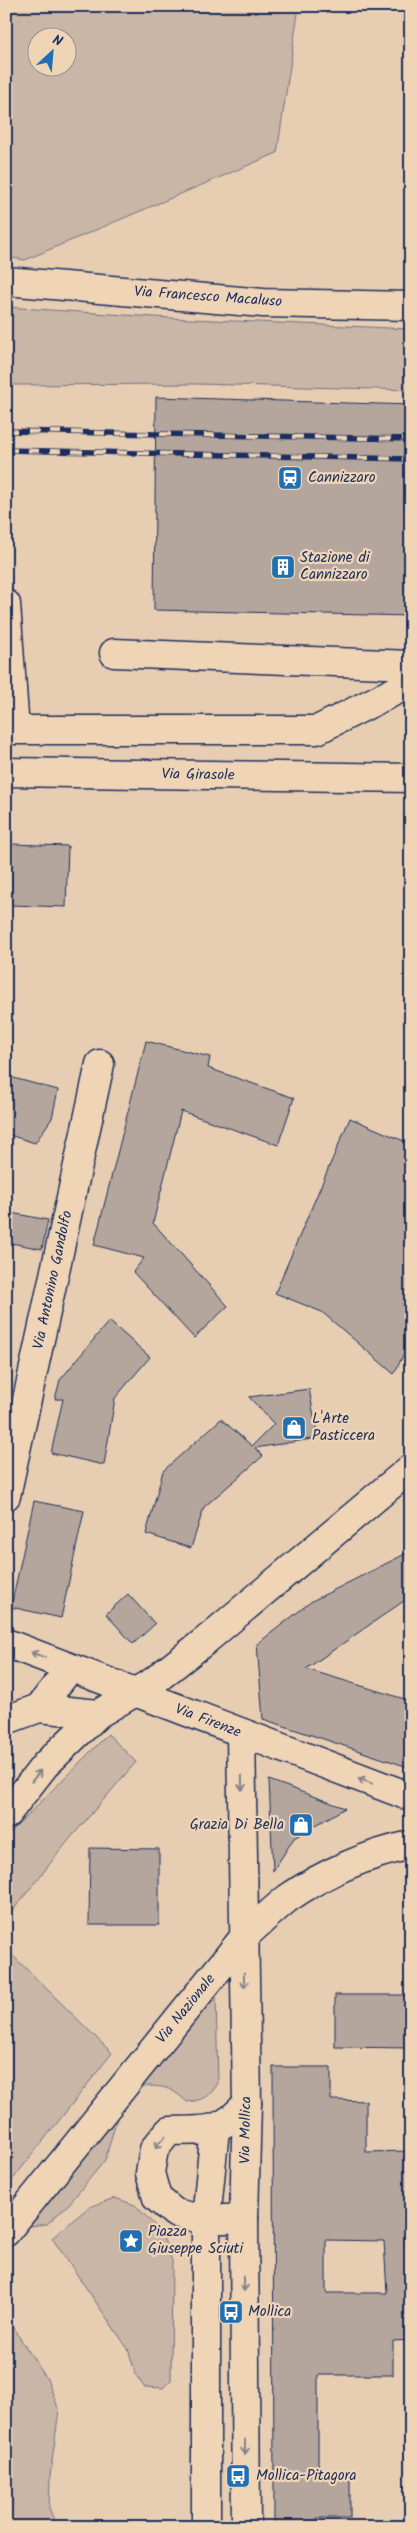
<svg xmlns="http://www.w3.org/2000/svg" width="417" height="2533" font-family="Kalam,sans-serif">
  <style>
    .green { fill: #c9b6a6; stroke: #727282; fill-rule: evenodd }
    .building { fill: #b4a69d; stroke: #1b2f5e; fill-rule: evenodd }
    .lines { fill: none; stroke-linecap: round; stroke-linejoin: round }
    .minor-casing { stroke: #1b2f5e; stroke-width: 31 }
    .major-casing { stroke: #1b2f5e; stroke-width: 31 }
    .minor { stroke: #efd4b6; stroke-width: 28 }
    .major { stroke: #efd4b6; stroke-width: 28 }
    .rail-casing { stroke: #1b2f5e; stroke-width: 5.5 }
    .rail { stroke: #efd4b6; stroke-width: 4; stroke-dasharray: 11; stroke-linecap: butt }
    .oneway { stroke: #85828a }
    .labels { text-anchor: middle; dominant-baseline: central; stroke-width: 4.5; stroke-linejoin: round; paint-order: stroke }
    .street-label { font-size: 15px; fill: #1b2f5e; stroke: #efd4b6 }
    .poi-label { font-size: 15px; fill: #1b2f5e; stroke: #efd4b6; text-anchor: start }
  </style>
  <rect width="100%" height="100%" fill="#e7cdb2"/>
  <filter id="ink" filterUnits="userSpaceOnUse"><feTurbulence type="fractalNoise" baseFrequency=".02" numOctaves="2"/><feDisplacementMap in="SourceGraphic" scale="10" xChannelSelector="R" yChannelSelector="G"/><feConvolveMatrix kernelMatrix="1 2 1 2 8 2 1 2 1" color-interpolation-filters="sRGB"/></filter>
  <g filter="url(#ink)">
    <g class="green">
      <path d="M6,6H299L277,153L25,260L6,257ZM38,38H68V68H38Z"/>
      <polygon points="6,307 169,318 411,329 411,390 198,384 6,385"/>
      <polygon points="108,1734 136,1762 68,1841 6,1919 6,1837"/>
      <polygon points="6,1949 112,2053 6,2188"/>
      <path d="M216,1996L218,2083C210,2097 203,2100 187,2102C170,2086 163,2086 141,2086Z"/>
      <polygon points="118,2115 105,2160 69,2204 47,2224 30,2226"/>
      <polygon points="115,2198 135,2205 161,2232 172,2261 171,2380 163,2388 144,2387 136,2375 128,2349 52,2238 89,2207"/>
      <polygon points="6,2317 47,2379 59,2410 50,2476 49,2508 57,2527 6,2527"/>
    </g>
    <g class="building">
      <polygon points="156,397 411,405 411,616 154,610"/>
      <polygon points="12,844 68,846 66,907 11,905"/>
      <polygon points="146,1041 210,1057 208,1068 294,1098 278,1145 181,1111 153,1223 228,1306 194,1338 133,1272 144,1258 94,1245"/>
      <polygon points="6,1076 58,1090 52,1118 35,1143 6,1134"/>
      <polygon points="350,1118 411,1144 411,1339 394,1374 322,1312 275,1293"/>
      <polygon points="6,1212 48,1220 42,1249 6,1242"/>
      <polygon points="109,1321 150,1357 115,1398 104,1465 51,1453 63,1399 55,1399 60,1380"/>
      <polygon points="309,1389 318,1438 255,1448 263,1456 204,1507 191,1548 146,1534 163,1471 221,1419 252,1446 274,1424 249,1397"/>
      <polygon points="34,1501 84,1511 61,1618 11,1607"/>
      <polygon points="411,1551 411,1596 306,1669 411,1701 411,1768 263,1719 257,1644 312,1601"/>
      <polygon points="128,1594 155,1624 133,1644 106,1614"/>
      <polygon points="269,1780 345,1808 294,1838 273,1871"/>
      <polygon points="90,1848 159,1849 159,1925 89,1925"/>
      <polygon points="335,1995 411,1995 411,2048 335,2047"/>
      <path d="M273,2067H331V2100L366,2101V2152L411,2151V2340L393,2341V2375H318V2473H350V2518H317V2527H274ZM326,2240L384,2241L387,2293H326Z"/>
    </g>
    <g class="lines">
      <defs>
        <g id="minor">
          <polyline points="6,281 263,303 411,306"/>
          <polyline points="6,604 15,730 317,730 411,683"/>
          <polyline points="114,653 411,665"/>
          <polyline points="6,772 411,778"/>
          <polyline points="6,1496 100,1064"/>
          <polyline points="6,1643 411,1797"/>
          <polyline points="39,1708 70,1668"/>
          <polyline points="6,1720 39,1708 98,1714"/>
          <polyline points="241,1734 247,2103 244,2218 246,2527"/>
          <polyline points="6,1815 45,1765 98,1714 154,1681 205,1641 411,1468"/>
          <path d="M215,2129L206,2220L175,2213L157,2198L150,2173L154,2149L169,2131C207,2130 221,2134 247,2103"/>
          <polyline points="206,2527 206,2220 244,2218"/>
        </g>
        <path id="major" d="M6,2232L245,1936C259,1923 273,1910 288,1898C324,1873 368,1854 411,1845"/>
      </defs>
      <use href="#minor" class="minor-casing"/>
      <use href="#major" class="major-casing"/>
      <use href="#minor" class="minor"/>
      <use href="#major" class="major"/>
      <defs>
        <g id="rail">
          <polyline points="6,431 411,439"/>
          <polyline points="6,450 411,459"/>
        </g>
      </defs>
      <use href="#rail" class="rail-casing"/>
      <use href="#rail" class="rail"/>
    </g>
    <defs><path id="oneway-shaft" d="M-6 0H5M1.5-3L5.5 0L1.5 3" fill="none" stroke-width="1.6" stroke-linecap="round" stroke-linejoin="round" transform="scale(1.25)"/></defs>
    <g class="oneway">
      <use href="#oneway-shaft" transform="translate(38 1655) rotate(-159)"/>
      <use href="#oneway-shaft" transform="translate(36 1776) rotate(-52)"/>
      <use href="#oneway-shaft" transform="translate(365 1781) rotate(-159)"/>
      <use href="#oneway-shaft" transform="translate(242 1783) rotate(89)"/>
      <use href="#oneway-shaft" transform="translate(244 1980) rotate(89)"/>
      <use href="#oneway-shaft" transform="translate(160 2142) rotate(132)"/>
      <use href="#oneway-shaft" transform="translate(244 2284) rotate(90)"/>
      <use href="#oneway-shaft" transform="translate(245 2447) rotate(90)"/>
    </g>
  </g>
  <defs>
    <symbol id="station-square" viewBox="-11 -11 22 22"><rect x="-9" y="-9" width="18" height="18" rx="4" fill="#1f6fb2" stroke="#efd4b6"/><path d="M-3-6H3Q5-6 5-4V2Q5 4 3 4L4.5 6H3L1.5 4h-3L-3 6H-4.5L-3 4Q-5 4-5 2V-4Q-5-6-3-6ZM-3.5-4v3h7v-3ZM-3.5 1v1.5H-2V1ZM2 1v1.5H3.5V1Z" fill="#fff"/></symbol>
    <symbol id="building-square" viewBox="-11 -11 22 22"><rect x="-9" y="-9" width="18" height="18" rx="4" fill="#1f6fb2" stroke="#efd4b6"/><path d="M-4-6H4V6H1V3H-1V6H-4ZM-2.5-4.3h1.7v1.8h-1.7ZM.8-4.3h1.7v1.8H.8ZM-2.5-1h1.7V.8h-1.7ZM.8-1h1.7V.8H.8Z" fill="#fff"/></symbol>
    <symbol id="shop-square" viewBox="-11 -11 22 22"><rect x="-9" y="-9" width="18" height="18" rx="4" fill="#1f6fb2" stroke="#efd4b6"/><path d="M-5-2.5h2.3a2.7 3.5 0 0 1 5.4 0H5L5.5 6h-11ZM-1.5-2.5h3a1.5 2.3 0 0 0-3 0Z" fill="#fff"/></symbol>
    <symbol id="sight-square" viewBox="-11 -11 22 22"><rect x="-9" y="-9" width="18" height="18" rx="4" fill="#1f6fb2" stroke="#efd4b6"/><path d="M0-6L1.8-2.2L6-1.7L2.9 1.2L3.7 5.4L0 3.3L-3.7 5.4L-2.9 1.2L-6-1.7L-1.8-2.2Z" fill="#fff"/></symbol>
    <symbol id="bus-square" viewBox="-11 -11 22 22"><rect x="-9" y="-9" width="18" height="18" rx="4" fill="#1f6fb2" stroke="#efd4b6"/><path d="M-5-6H5V4H4V6H2V4H-2V6H-4V4H-5ZM-3.5-4V0h7V-4ZM-3.5 1.2v1.5H-2V1.2ZM2 1.2v1.5H3.5V1.2Z" fill="#fff"/></symbol>
  </defs>
  <g fill-rule="evenodd">
    <use href="#station-square" x="276" y="464" width="28" height="28"/>
    <use href="#building-square" x="269" y="553" width="28" height="28"/>
    <use href="#shop-square" x="280" y="1414" width="28" height="28"/>
    <use href="#shop-square" x="287" y="1811" width="28" height="28"/>
    <use href="#sight-square" x="117" y="2227" width="28" height="28"/>
    <use href="#bus-square" x="217" y="2298" width="28" height="28"/>
    <use href="#bus-square" x="224" y="2462" width="28" height="28"/>
  </g>
  <g class="labels">
    <g class="street-label">
      <text transform="translate(208 297) rotate(4)">Via Francesco Macaluso</text>
      <text transform="translate(198 775) rotate(1)">Via Girasole</text>
      <text transform="translate(53 1280) rotate(-78)">Via Antonino Gandolfo</text>
      <text transform="translate(208 1721) rotate(21)">Via Firenze</text>
      <text transform="translate(186 2009) rotate(-51)">Via Nazionale</text>
      <text transform="translate(246 2130) rotate(-89)">Via Mollica</text>
    </g>
    <g class="poi-label">
      <text x="308" y="478">Cannizzaro</text>
      <text x="300" y="558">Stazione di<tspan x="300" dy="17">Cannizzaro</tspan></text>
      <text x="312" y="1419">L'Arte<tspan x="312" dy="17">Pasticcera</tspan></text>
      <text x="284" y="1825" text-anchor="end">Grazia Di Bella</text>
      <text x="148" y="2232">Piazza<tspan x="148" dy="17">Giuseppe Sciuti</tspan></text>
      <text x="248" y="2312">Mollica</text>
      <text x="256" y="2476">Mollica-Pitagora</text>
    </g>
  </g>
  <rect width="417" height="2533" fill="none" stroke="#efd4b6" stroke-width="25"/>
  <rect x="12" y="12" width="392" height="2508" fill="none" stroke="#1b2f5e" stroke-width="2" filter="url(#ink)"/>
  <g transform="translate(52 52) rotate(26)"><circle r="24" fill="#efd4b6" stroke="#9a9293"/>
  <path d="M0-4L9 19L0 12L-9 19Z" fill="#1f6fb2"/>
  <text y="-8" font-size="14" font-weight="bold" text-anchor="middle" fill="#1b2f5e">N</text>
  </g>
</svg>
